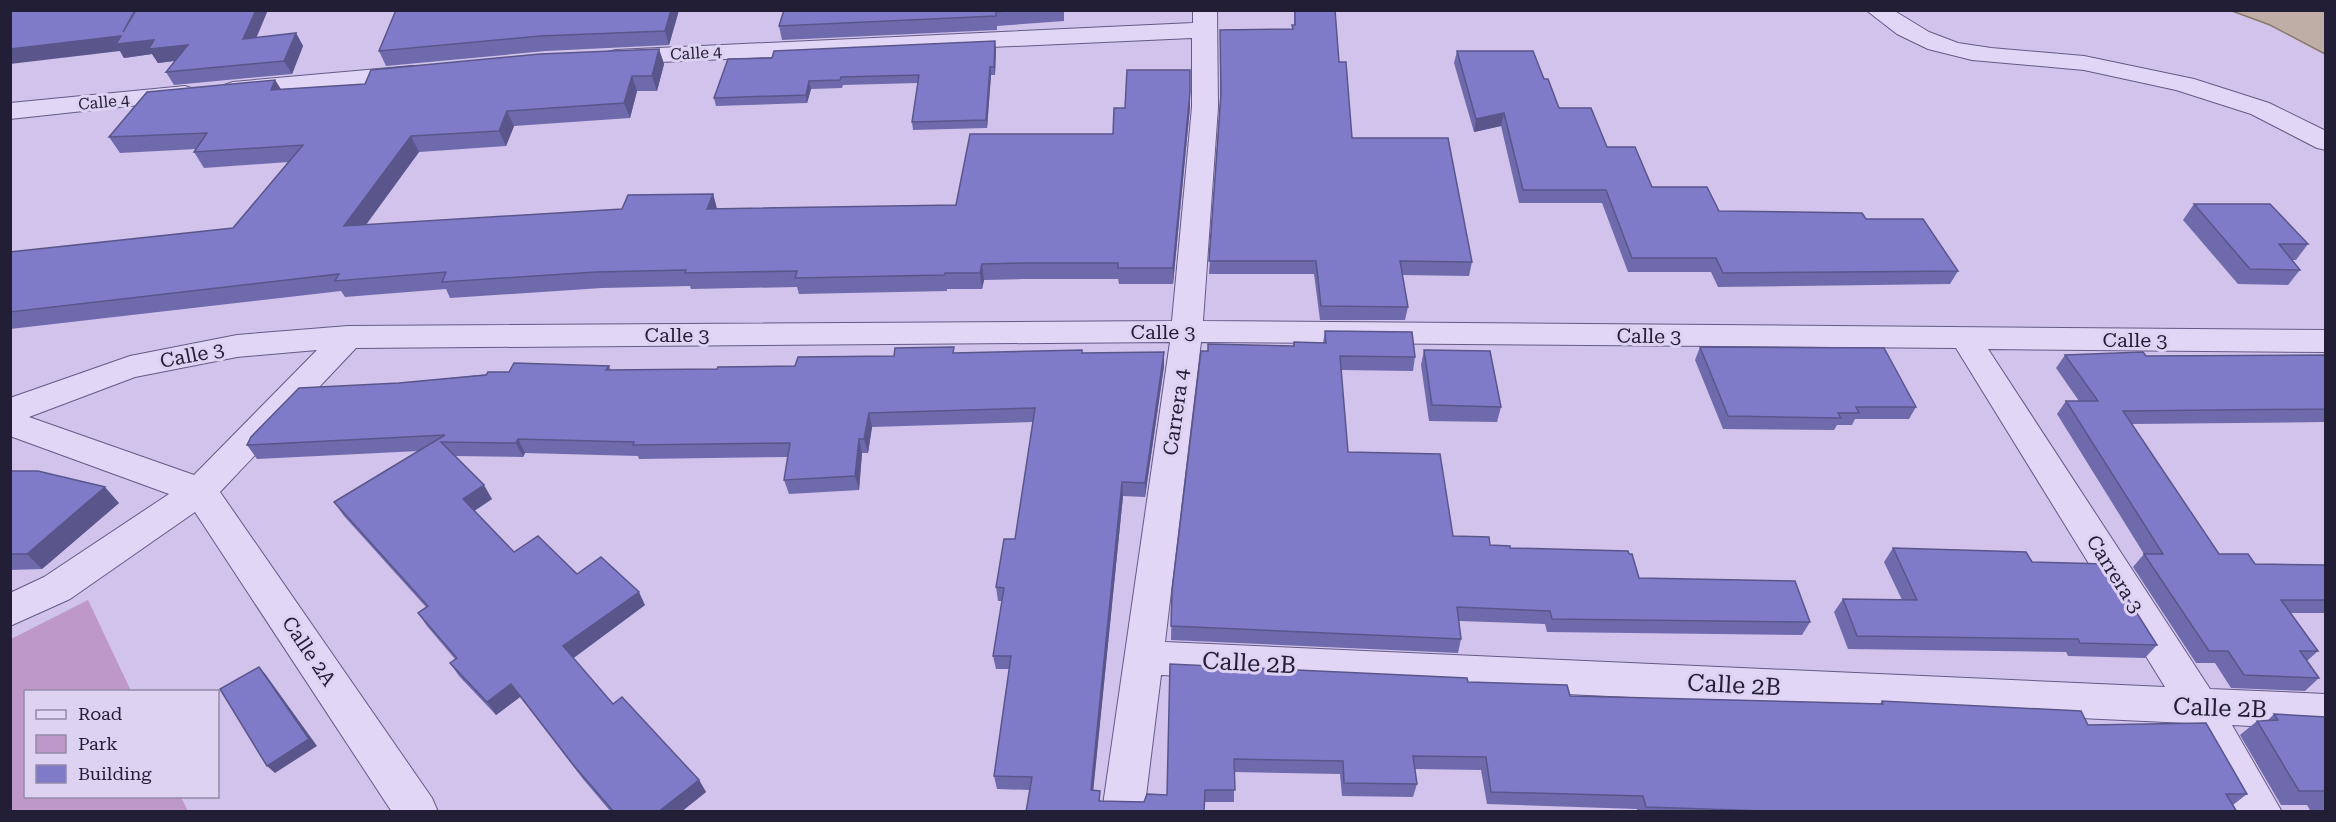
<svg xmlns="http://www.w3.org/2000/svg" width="2336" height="822" font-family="'Roboto Serif',serif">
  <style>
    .green { fill: #be98c9 }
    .water { fill: #bfaea5; stroke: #8c796d; stroke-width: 1.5 }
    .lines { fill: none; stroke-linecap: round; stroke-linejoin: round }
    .minor-casing { stroke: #635b85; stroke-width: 2 }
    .minor { fill: #e2d6f7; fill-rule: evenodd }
    .wall { fill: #6e6aac }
    .shaded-wall { fill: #5a568c }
    .building { fill: #807bc8; stroke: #5a568c; stroke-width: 1.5 }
    .labels { text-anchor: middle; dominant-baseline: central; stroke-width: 6; stroke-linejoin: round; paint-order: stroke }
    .far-street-label { font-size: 16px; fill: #211e35; stroke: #ded2f3 }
    .street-label { font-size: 20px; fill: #211e35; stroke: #ded2f3 }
    .near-street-label { font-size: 24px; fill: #211e35; stroke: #ded2f3 }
  </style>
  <rect width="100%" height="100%" fill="#d1c3eb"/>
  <polygon class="green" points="88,600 131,691 26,692 26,796 181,797 188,811 11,811 11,639"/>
  <polygon class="water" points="2232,11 2325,11 2325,54 2270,25"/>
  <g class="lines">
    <defs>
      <g id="minor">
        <path d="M1193,10H1217L1218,107L1203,321L2326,330V352L1988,349L2210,689L2326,694V730L2232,725L2282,812H2237L2187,723L1161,675L1144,812H1102L1170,342L356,348L220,492L432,798L438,812H392L195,512L70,599L10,626V593L44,577L169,494L10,436V398L130,356L237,335L348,326L1172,321L1192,107V38L616,64L607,62L604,57L607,52L616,50L1193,23ZM1201,342L1956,348L2165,687L1165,642ZM317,350L194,475L29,417L135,377L237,357Z"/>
        <polygon points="1866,10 1893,10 1929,32 1958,43 1991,48 2084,56 2194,79 2269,103 2326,131 2326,150 2317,148 2251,114 2176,90 2084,70 1972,60 1928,49 1897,34"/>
        <polygon points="412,66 421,68 424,73 421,78 233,98 224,95 220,90 224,85 233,82"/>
        <polygon points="185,86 194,89 198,94 194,99 10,119 10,103"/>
      </g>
    </defs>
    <use href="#minor" class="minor-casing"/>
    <use href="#minor" class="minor"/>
  </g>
  <g class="wall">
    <polygon points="679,10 669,45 546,51 386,66 379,51"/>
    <polygon points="784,10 1064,10 1064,21 997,26 997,30 782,40 779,26"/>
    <polygon points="1294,10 1335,10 1339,62 1352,138 1472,262 1469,276 1402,275 1408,307 1405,320 1320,320 1314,274 1209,274 1220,101 1220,30 1292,29 1292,25 1294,25"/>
    <polygon points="10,11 257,38 296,33 303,46 292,74 174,85 166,72 175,61 158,63 152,54 124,58 120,51"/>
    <polygon points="659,49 664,64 657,91 637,91 630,118 514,126 506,146 419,152 366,225 622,209 713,194 717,209 956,205 1113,134 1190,107 1173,284 1119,284 1118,279 1023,279 984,280 982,289 947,289 947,291 799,294 797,287 691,289 690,286 602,288 450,298 446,289 345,297 341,291 10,329 10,252 233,228 288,162 204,168 194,152 196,149 120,153 109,137 275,80 281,89 365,84"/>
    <polygon points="996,49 995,75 991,75 987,128 913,130 912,122 918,83 843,85 842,88 811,89 807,103 716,106 714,98"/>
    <polygon points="1457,51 1544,79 1559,108 1607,147 1652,187 1719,211 1866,219 1958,271 1950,284 1718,287 1711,272 1628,272 1602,203 1519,203 1501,126 1474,132 1454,63"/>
    <polygon points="2194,204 2308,244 2296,260 2292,260 2300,270 2288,285 2238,284 2183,220"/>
    <polygon points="1325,331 1415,357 1413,371 1341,370 1348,452 1453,536 1490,545 1510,548 1639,578 1810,622 1802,635 1547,632 1545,624 1459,621 1461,639 1458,653 1171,640 1172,591 1293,346 1294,342 1323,343"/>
    <polygon points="1700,347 1916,407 1909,419 1855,419 1852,425 1837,425 1834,430 1723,429 1695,360"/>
    <polygon points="1424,350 1501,407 1497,422 1429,421 1421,365"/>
    <polygon points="955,353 1083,353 1164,366 1145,497 1123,496 1093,790 1101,801 1144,802 1167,795 1170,664 1468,682 1570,696 1880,704 1882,701 2088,725 2247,794 2233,805 2237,812 1637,812 1637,809 1487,804 1481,770 1415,769 1417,784 1413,797 1342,796 1340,774 1234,772 1234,802 1204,802 1026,812 1030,790 997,789 994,776 1009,669 996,669 993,656 1002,601 998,601 996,587 1015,539 1033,422 872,427 868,453 862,453 859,490 789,494 784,480 788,457 639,459 638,456 525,453 523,457 455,456 492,499 474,511 514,552 577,574 645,605 573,658 613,704 699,780 706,792 681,812 611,812 583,779 520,697 496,715 459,676 450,663 455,659 427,626 418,613 426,607 344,516 334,502 419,451 257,459 247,445 399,383 509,372 609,366 611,370 717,369 795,366 894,356"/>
    <polygon points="2065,355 2146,356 2325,355 2325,422 2132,424 2219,554 2255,564 2325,565 2325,613 2290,613 2318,651 2307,661 2319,678 2305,691 2231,688 2215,663 2196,663 2133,567 2144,554 2057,414 2066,401 2079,401 2056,368"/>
    <polygon points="10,471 119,503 42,569 10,570"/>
    <polygon points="1893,548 2032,562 2157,645 2145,658 2068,656 2066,652 1848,649 1834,612 1843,599 1902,600 1884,562"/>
    <polygon points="2274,714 2325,717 2325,812 2311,812 2307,805 2281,805 2240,735 2257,721 2267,721"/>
  </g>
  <g class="shaded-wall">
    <polygon points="256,10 268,10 250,53 243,39"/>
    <polygon points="671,10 679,10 669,45 665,31"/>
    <polygon points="296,33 303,46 292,74 284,61"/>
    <polygon points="121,36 188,45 196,58 158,63 152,54 124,58 120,51 10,64 10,49"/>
    <polygon points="995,41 996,49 995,75 994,67"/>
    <polygon points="659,49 664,64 657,91 652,76"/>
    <polygon points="990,67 991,75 987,128 986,120"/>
    <polygon points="632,76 637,91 630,118 624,103"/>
    <polygon points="275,80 284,95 271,90"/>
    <polygon points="809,81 811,89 807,103 806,95"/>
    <polygon points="1190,92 1190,107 1173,284 1173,268"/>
    <polygon points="507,111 514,126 506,146 499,131"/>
    <polygon points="1504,113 1501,126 1474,132 1476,119"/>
    <polygon points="411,136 419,152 353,242 344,226"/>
    <polygon points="713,194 717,209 707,209"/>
    <polygon points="982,264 984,280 982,289 980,273"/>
    <polygon points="1164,352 1164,366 1145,497 1145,483"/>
    <polygon points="869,413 872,427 868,453 864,439"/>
    <polygon points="518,439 525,453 523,457 516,443"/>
    <polygon points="859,439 862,453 859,490 855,476"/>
    <polygon points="1122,482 1123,496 1092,803 1091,790"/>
    <polygon points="484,485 492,499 471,513 463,499"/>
    <polygon points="105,487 119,503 42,569 27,554"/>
    <polygon points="639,592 645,605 571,660 563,646"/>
    <polygon points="259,667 266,675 317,746 275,773 267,766"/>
    <polygon points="511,684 520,697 496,715 487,702"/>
    <polygon points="699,780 706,792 681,812 658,812"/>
  </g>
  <g class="building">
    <polygon points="15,10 135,10 123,32 136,10 256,10 243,39 296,33 284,61 166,72 188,45 149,49 154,40 116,44 121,36 10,49 10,11"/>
    <polygon points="396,10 671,10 665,31 540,36 379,51"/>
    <polygon points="784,10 1016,10 996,12 996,16 779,26"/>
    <polygon points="1295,10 1335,10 1339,62 1346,62 1352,138 1448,138 1472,262 1400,261 1408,307 1321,306 1316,261 1209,261 1221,94 1220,30 1293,29 1292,25 1295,25"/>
    <polygon points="995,41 994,67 990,67 986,120 912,122 919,75 841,77 840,80 809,81 806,95 714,98 728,59 772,58 774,51"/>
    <polygon points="659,49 652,76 632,76 624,103 507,111 499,131 411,136 344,226 622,209 628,195 713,194 707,209 956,205 970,134 1113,134 1114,108 1125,108 1127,70 1190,70 1190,92 1173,268 1118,268 1118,263 1022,263 982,264 980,273 945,273 944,275 795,278 797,271 685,273 686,270 596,272 442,282 446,272 335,281 339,274 10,312 10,252 233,228 303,145 194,152 207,133 109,137 147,92 275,80 271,90 365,84 371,70 540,54"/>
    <polygon points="1457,51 1533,51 1544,79 1548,79 1559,108 1591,108 1607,147 1635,147 1652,187 1707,187 1719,211 1862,213 1866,219 1923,219 1958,271 1723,273 1716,258 1632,258 1606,190 1523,190 1504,113 1476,119"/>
    <polygon points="2194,204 2270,204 2308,244 2279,244 2300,270 2250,269"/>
    <polygon points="1325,331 1412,332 1415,357 1340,356 1348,452 1440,454 1453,536 1489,537 1490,545 1510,546 1510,548 1628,551 1629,554 1632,554 1639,578 1795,581 1810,622 1552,619 1550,611 1457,607 1461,639 1171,626 1172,591 1201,351 1208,351 1208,344 1294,346 1294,342 1326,343"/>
    <polygon points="954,347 953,353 1082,350 1082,353 1164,352 1145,483 1122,482 1091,790 1100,791 1099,801 1144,802 1147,794 1167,795 1170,664 1467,678 1468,682 1567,685 1570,696 1883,704 1882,701 2081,711 2088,725 2206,723 2247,794 2226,794 2237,812 1798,812 1646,807 1643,796 1491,792 1486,757 1413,756 1417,784 1344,783 1343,761 1234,759 1235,790 1205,790 1204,812 1026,812 1032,777 994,776 1011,656 993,656 1004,588 996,587 1004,539 1015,539 1035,408 869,413 864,439 859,439 855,476 784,480 790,443 633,445 634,442 518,439 516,443 441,442 484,485 463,499 514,552 538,536 577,574 601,557 639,592 563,646 613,704 622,697 699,780 658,812 614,812 575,767 511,684 487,702 450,663 457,658 418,613 428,606 334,502 445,435 247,445 251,437 299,388 399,383 486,375 488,372 509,372 514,363 609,366 606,370 717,369 718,367 795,366 798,357 894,356 895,348"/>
    <polygon points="1700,347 1884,348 1916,407 1856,407 1859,413 1838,413 1841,418 1728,416"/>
    <polygon points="1424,350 1490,351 1501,407 1432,405"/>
    <polygon points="2143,352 2146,356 2325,355 2325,409 2123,411 2219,554 2248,554 2255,564 2325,565 2325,600 2281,600 2318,651 2300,651 2319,678 2244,675 2228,651 2209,651 2144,554 2163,554 2066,401 2098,401 2065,355"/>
    <polygon points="10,471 38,471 105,487 27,554 10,554"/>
    <polygon points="1893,548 2026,552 2032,562 2106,564 2157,645 2080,643 2078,639 1857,636 1843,599 1917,600"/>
    <polygon points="259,667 309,739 267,766 220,689"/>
    <polygon points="2274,714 2325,717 2325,792 2325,791 2299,791 2257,721 2278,720"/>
  </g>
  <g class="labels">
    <g class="far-street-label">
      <text transform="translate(696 53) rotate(-3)">Calle 4</text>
      <text transform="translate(104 102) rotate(-5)">Calle 4</text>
    </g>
    <g class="street-label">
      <text x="1163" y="332">Calle 3</text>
      <text x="677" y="335">Calle 3</text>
      <text transform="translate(1649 336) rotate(1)">Calle 3</text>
      <text x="2135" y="340">Calle 3</text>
      <text transform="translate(192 355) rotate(-11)">Calle 3</text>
      <text transform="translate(1176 412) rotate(-82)">Carrera 4</text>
      <text transform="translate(2115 574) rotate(58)">Carrera 3</text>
      <text transform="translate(309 651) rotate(56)">Calle 2A</text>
    </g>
    <g class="near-street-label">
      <text transform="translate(1249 663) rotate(3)">Calle 2B</text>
      <text transform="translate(1734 685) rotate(3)">Calle 2B</text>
      <text transform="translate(2220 708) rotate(2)">Calle 2B</text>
    </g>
  </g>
  <rect width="2336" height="822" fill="none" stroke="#211e35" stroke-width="24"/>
  <rect x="24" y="690" width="195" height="108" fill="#ded2f3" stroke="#928aa7" stroke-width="1.5"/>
  <rect x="36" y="710" width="30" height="9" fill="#e2d6f7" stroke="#928aa7" stroke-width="1.5"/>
  <text x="78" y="720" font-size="18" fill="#211e35">Road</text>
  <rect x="36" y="735" width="30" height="18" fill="#be98c9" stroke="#928aa7" stroke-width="1.5"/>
  <text x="78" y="750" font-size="18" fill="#211e35">Park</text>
  <rect x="36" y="765" width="30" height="18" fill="#807bc8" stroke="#928aa7" stroke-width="1.5"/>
  <text x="78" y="780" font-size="18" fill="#211e35">Building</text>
</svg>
